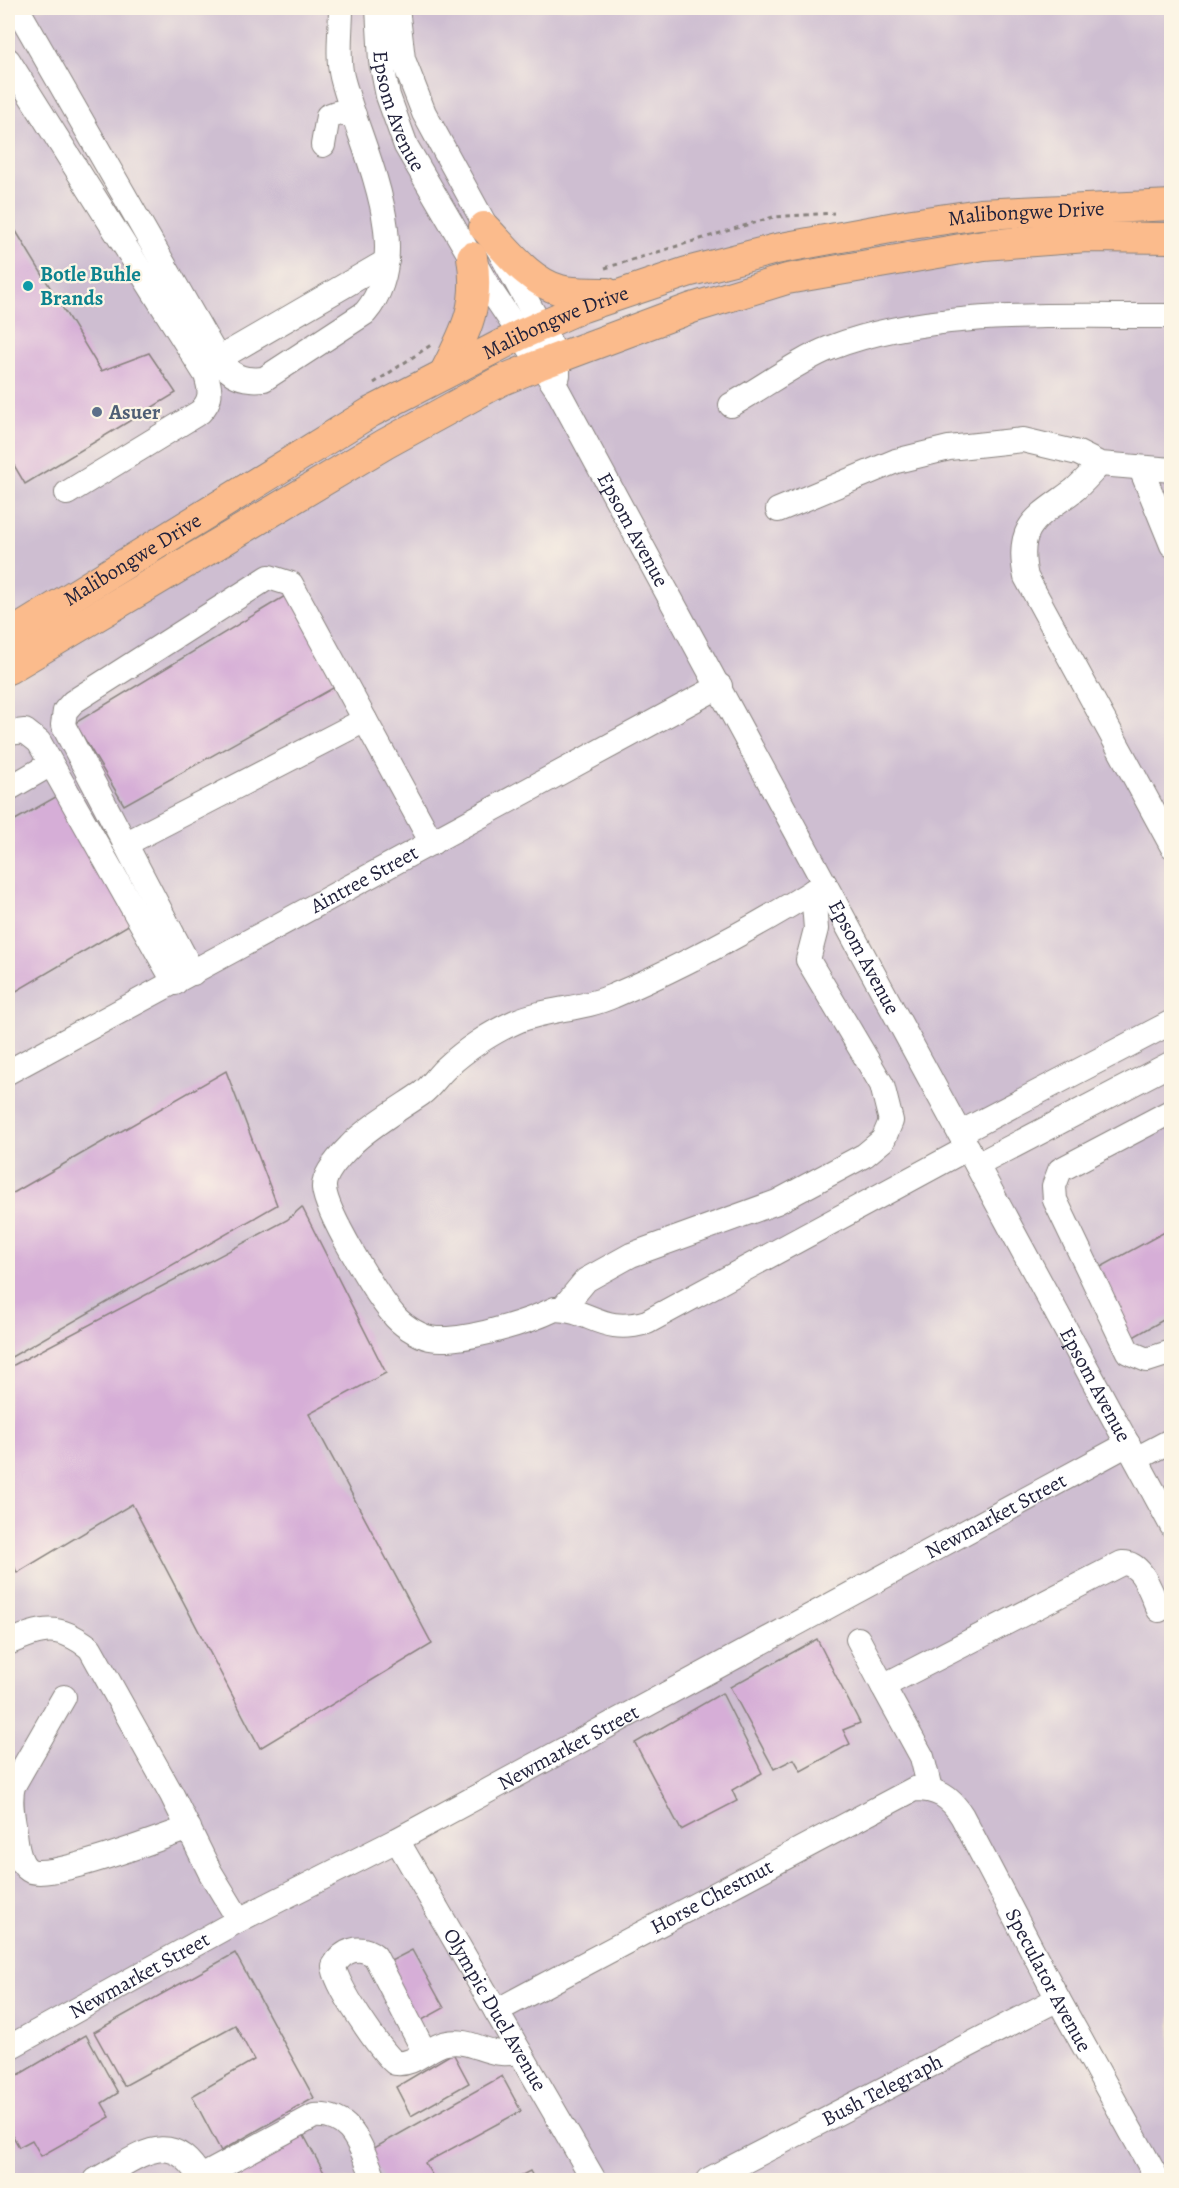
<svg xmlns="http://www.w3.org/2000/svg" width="1179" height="2188" font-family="Alegreya,serif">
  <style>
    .industrial { fill: #cebed1 }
    .building { fill: #d6aed7 }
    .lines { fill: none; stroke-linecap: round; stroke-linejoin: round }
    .minor-casing { stroke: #88827e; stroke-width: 26 }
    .major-casing { stroke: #88827e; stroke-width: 32 }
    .path { stroke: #88827e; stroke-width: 3; stroke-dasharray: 4.5 4.5; stroke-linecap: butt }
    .minor { stroke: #fff; stroke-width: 24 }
    .major { stroke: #fbbb8c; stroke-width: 30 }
    .culture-dot { fill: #0f9aa8; stroke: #fcf5e5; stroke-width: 2 }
    .service-dot { fill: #5c6f8a; stroke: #fcf5e5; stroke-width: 2 }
    .labels { text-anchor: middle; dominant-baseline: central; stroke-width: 4.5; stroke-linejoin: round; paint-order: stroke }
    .street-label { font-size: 21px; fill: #22223b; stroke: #fcf5e5 }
    .culture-label { font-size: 21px; font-weight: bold; fill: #0d838f; stroke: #fcf5e5; text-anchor: start }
    .service-label { font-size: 21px; font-weight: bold; fill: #4e5e75; stroke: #fcf5e5; text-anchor: start }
  </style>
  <rect width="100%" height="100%" fill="#fcf5e5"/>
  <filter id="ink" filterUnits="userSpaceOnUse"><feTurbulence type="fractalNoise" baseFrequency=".0167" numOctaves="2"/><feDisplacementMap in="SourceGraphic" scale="12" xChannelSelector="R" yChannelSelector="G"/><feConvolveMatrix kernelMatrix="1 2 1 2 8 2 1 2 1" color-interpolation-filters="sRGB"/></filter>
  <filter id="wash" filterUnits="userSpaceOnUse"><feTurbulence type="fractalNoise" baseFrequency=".008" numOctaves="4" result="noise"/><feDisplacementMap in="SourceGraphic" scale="24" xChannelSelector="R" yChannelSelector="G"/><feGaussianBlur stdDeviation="1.35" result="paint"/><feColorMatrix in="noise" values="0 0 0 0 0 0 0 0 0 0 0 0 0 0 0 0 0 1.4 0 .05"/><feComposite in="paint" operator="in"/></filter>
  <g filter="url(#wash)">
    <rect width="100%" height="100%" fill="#eee1c1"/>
    <rect class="industrial" x="8" y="8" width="1163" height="2172"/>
    <g id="blocks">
      <g class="building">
        <polygon points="8,218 101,371 149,353 176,393 25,484 8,455"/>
        <polygon points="290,593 335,687 124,805 75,723"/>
        <polygon points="61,794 137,920 8,996 8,824"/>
        <polygon points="226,1071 277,1205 8,1359 8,1196"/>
        <polygon points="302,1207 386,1373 309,1414 432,1644 260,1748 132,1504 17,1573 8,1551 8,1368 287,1220"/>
        <polygon points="1172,1228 1172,1315 1130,1339 1099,1268"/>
        <polygon points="817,1639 860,1723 843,1730 850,1744 801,1771 794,1759 774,1769 730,1687"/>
        <polygon points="722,1693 762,1773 732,1790 737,1801 681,1830 635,1743"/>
        <polygon points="412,1950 444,2008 415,2024 385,1964"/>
        <polygon points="235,1953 314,2098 221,2151 192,2096 254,2060 235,2025 124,2086 94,2032"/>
        <polygon points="86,2035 118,2093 102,2103 110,2117 41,2156 32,2140 19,2147 8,2127 8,2081"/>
        <polygon points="453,2053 469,2083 411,2116 396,2087"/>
        <polygon points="502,2076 521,2111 425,2163 435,2180 384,2180 369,2151"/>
        <polygon points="302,2132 328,2180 242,2180 235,2168"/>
        <polygon points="530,2171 535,2180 512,2180"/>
      </g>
    </g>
  </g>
  <g filter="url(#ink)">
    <use href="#blocks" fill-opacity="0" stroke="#88827e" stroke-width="1.5"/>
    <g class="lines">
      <defs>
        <g id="minor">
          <path d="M17,8L218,359C231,376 242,381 264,379L365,313C419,250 359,146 342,77C337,56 341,29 341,8"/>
          <path id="s1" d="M378,8L381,61L388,96L406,146L489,288L557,389L1172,1526"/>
          <polyline points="397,8 403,59 424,113 558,358 558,375"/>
          <path d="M8,60L206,375C211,391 212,400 200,412L67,493"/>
          <polyline points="323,145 328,116 336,113 354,115"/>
          <polyline points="218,359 387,261"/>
          <path d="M731,405C760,389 801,359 830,348C933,308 1063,317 1172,316"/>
          <path d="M1100,464C1091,473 1083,483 1073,491C1036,518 1015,526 1026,577L1172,846"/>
          <polyline points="1141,469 1172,545"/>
          <polyline points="778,510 896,461 949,448 1023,440 1078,453 1100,464 1172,470"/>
          <polyline points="8,733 25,731 39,742 175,983"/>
          <polyline points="8,789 51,764"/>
          <polyline points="125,844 365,720"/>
          <path d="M825,884C757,926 686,965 613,996C582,1010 547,1008 515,1022C492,1032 465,1050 446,1068C437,1076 431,1087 421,1094C402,1107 364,1130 350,1146C341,1155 323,1174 324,1188C326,1213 375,1293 392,1313C400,1324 417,1335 430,1338C460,1344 528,1322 555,1309C592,1310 602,1335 647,1322L968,1148"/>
          <polyline points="193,973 63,725 65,711 73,702 269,577 291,584 432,843"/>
          <path id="s2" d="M8,1072L720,686"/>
          <polyline points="1172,1111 1060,1170 1054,1186 1055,1200 1128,1352 1147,1360 1172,1352"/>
          <polyline points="960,1133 1172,1022"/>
          <polyline points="977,1165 1172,1063"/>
          <polyline points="562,1309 586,1280 631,1255 777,1202 865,1155 883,1140 891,1121 882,1085 808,960 816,929 813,891"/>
          <polyline points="1136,1459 1172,1440"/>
          <polyline points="858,1639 883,1686"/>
          <path d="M8,1643C42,1628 58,1623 90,1648L172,1795L210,1872L239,1920"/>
          <path d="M64,1697L13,1786C9,1801 13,1817 15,1832C16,1843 18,1863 29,1870C47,1882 163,1837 189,1828"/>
          <path d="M930,1789L922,1757L883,1686L1122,1563C1143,1562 1151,1594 1159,1610"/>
          <path id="s3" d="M397,1840L594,2180"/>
          <path id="s4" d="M496,2011L914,1789C937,1789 950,1796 962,1816L1058,1999L1158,2180"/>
          <path id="s5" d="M8,2048L239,1920L397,1840L1128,1444"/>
          <path d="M425,2053L375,1956C360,1944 343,1950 334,1966C335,1985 380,2050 395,2063C415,2066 428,2046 447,2043C474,2038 490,2060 519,2051"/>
          <path d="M201,2177L314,2116C354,2113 361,2150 375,2180"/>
          <path d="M96,2180C139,2157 171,2124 202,2180"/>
          <path id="s6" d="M708,2180L1058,1999"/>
        </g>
        <g id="major">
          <path d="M484,227C506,249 528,281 560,290C574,294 592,292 607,293"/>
          <path d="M444,374C466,331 480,306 472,257"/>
          <path id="s7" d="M8,636L371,412L520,335L583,307L687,272L776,249L912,224L980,214L1172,205"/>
          <polyline points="8,669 385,444 500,381 539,365 692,308 787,279 984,245 1087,237 1172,238"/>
        </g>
      </defs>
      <use href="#minor" class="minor-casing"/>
      <use href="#major" class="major-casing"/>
      <g class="path">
        <polyline points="605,268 773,217 834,213"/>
        <polyline points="374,383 431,345"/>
      </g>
      <use href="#minor" class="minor"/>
      <use href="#major" class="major"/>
    </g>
  </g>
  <circle class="culture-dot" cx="28" cy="286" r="6"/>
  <circle class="service-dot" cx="97" cy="412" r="6"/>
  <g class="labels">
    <g class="street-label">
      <text stroke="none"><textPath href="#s1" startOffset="106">Epsom Avenue</textPath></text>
      <text stroke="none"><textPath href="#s7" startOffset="1118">Malibongwe Drive</textPath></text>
      <text stroke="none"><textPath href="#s7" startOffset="632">Malibongwe Drive</textPath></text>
      <text stroke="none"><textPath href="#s1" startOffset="588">Epsom Avenue</textPath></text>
      <text stroke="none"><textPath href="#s7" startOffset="146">Malibongwe Drive</textPath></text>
      <text stroke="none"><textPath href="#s2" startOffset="405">Aintree Street</textPath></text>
      <text stroke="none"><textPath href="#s1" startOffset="1074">Epsom Avenue</textPath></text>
      <text stroke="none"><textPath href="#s1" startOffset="1560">Epsom Avenue</textPath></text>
      <text stroke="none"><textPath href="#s5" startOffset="1122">Newmarket Street</textPath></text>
      <text stroke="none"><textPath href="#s5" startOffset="636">Newmarket Street</textPath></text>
      <text stroke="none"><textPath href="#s4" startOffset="244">Horse Chestnut</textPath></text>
      <text stroke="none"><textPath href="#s5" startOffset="150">Newmarket Street</textPath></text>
      <text stroke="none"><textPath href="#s4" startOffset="717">Speculator Avenue</textPath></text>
      <text stroke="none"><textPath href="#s3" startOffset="196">Olympic Duel Avenue</textPath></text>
      <text stroke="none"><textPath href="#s6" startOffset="196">Bush Telegraph</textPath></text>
    </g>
    <g class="culture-label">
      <text x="40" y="274">Botle Buhle<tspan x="40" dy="24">Brands</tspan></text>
    </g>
    <g class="service-label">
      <text x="109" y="412">Asuer</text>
    </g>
  </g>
  <rect width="1179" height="2188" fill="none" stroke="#fcf5e5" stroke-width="30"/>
</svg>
